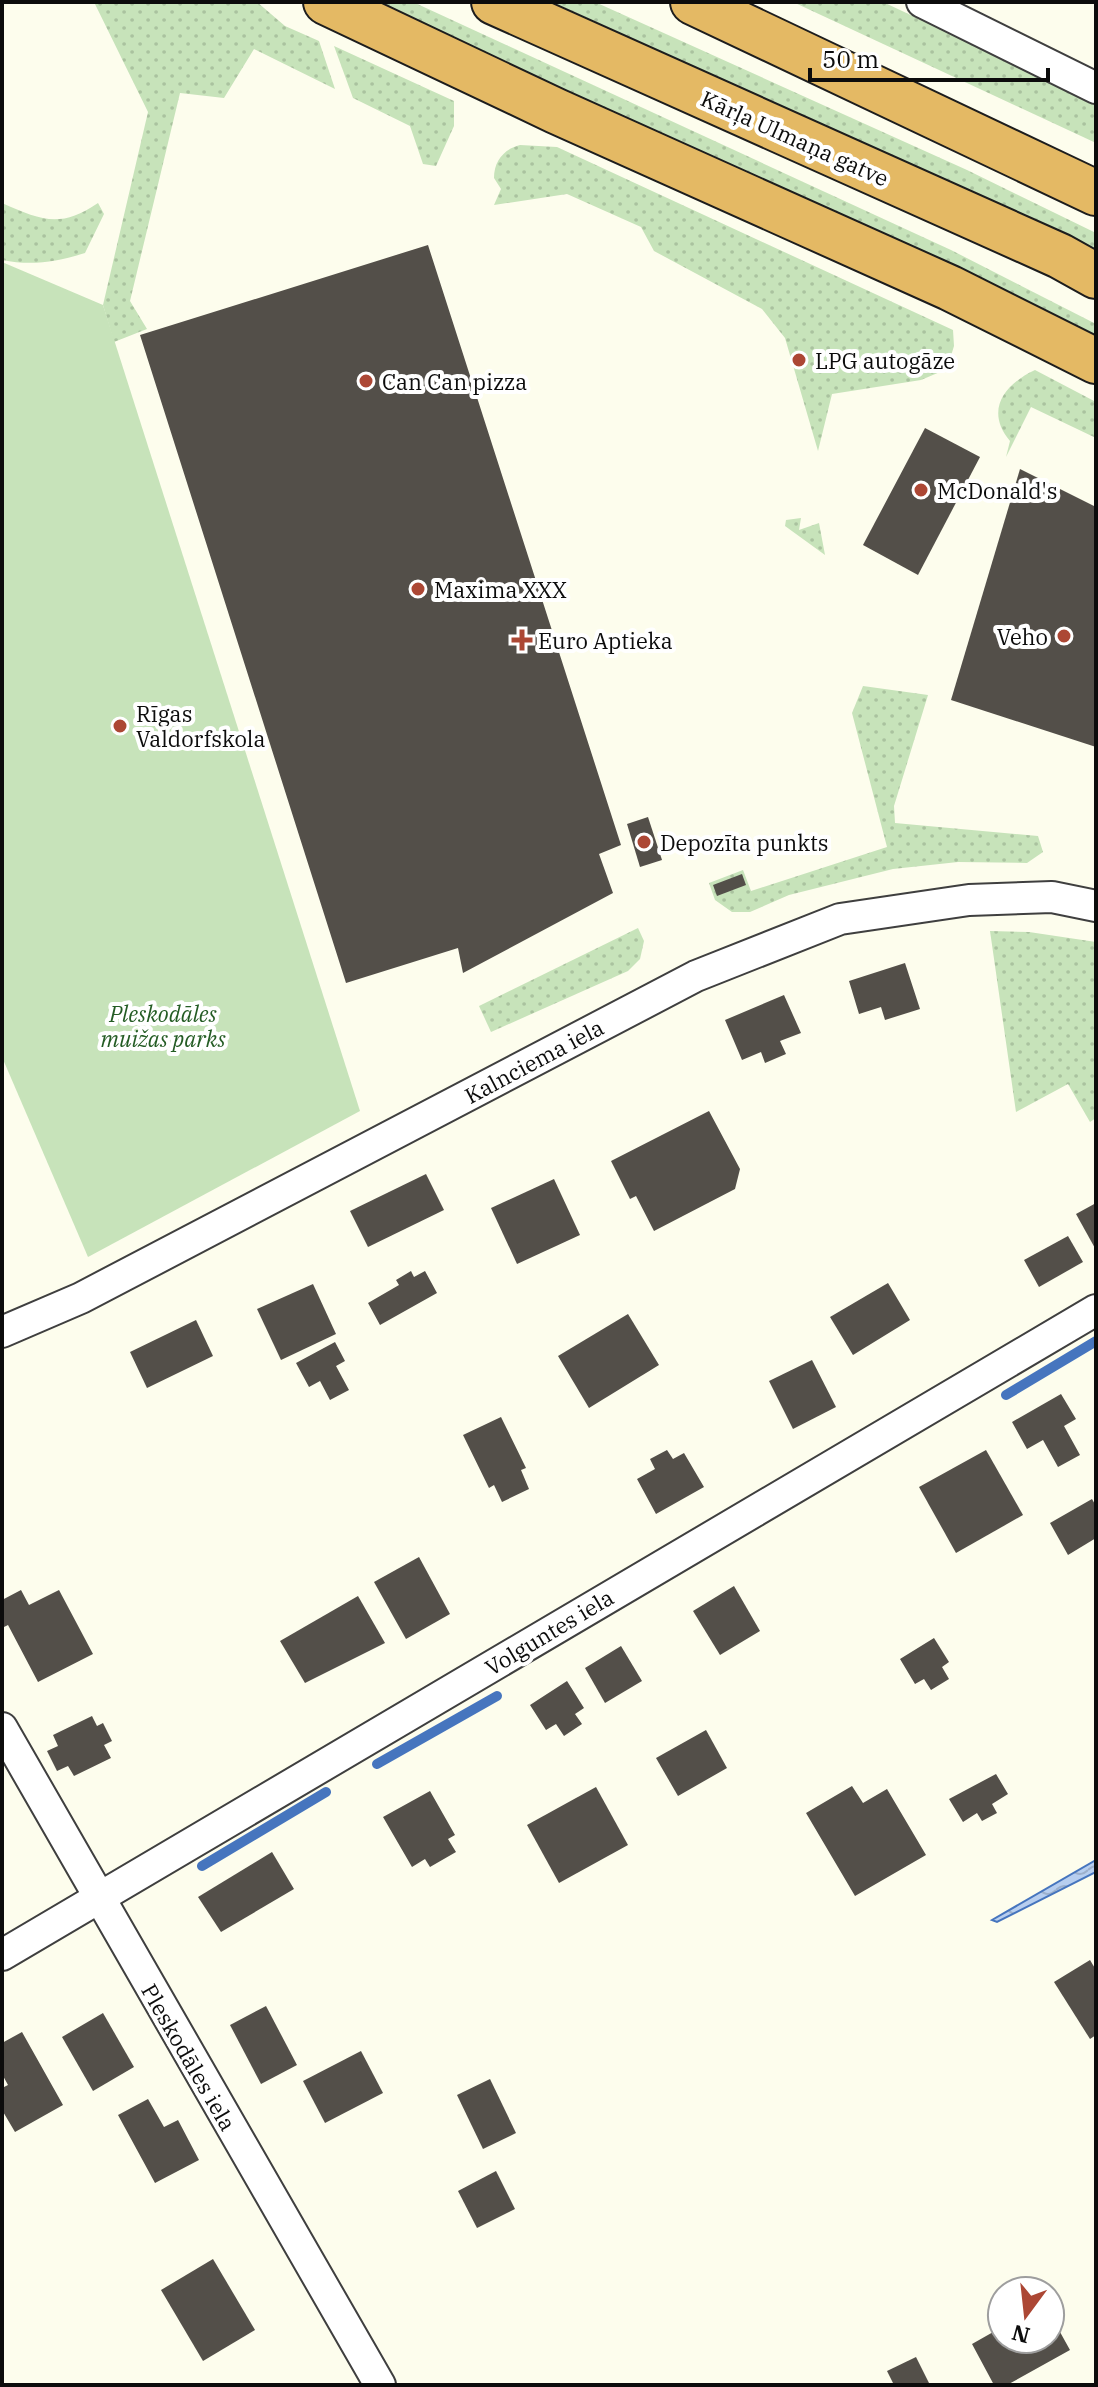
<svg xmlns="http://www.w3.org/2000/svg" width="1098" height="2387" font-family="'IBM Plex Serif',serif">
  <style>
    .grass { fill: url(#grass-dots) }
    .park { fill: #c7e3ba }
    .water { fill: url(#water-waves); stroke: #4675be; stroke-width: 2 }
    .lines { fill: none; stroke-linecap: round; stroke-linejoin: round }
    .stream { stroke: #4675be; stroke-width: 10 }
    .building { fill: #534f49 }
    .minor-casing { stroke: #3f3f3f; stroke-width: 34 }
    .highway-casing { stroke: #1d1d1d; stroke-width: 48 }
    .minor { stroke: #fff; stroke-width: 30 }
    .highway { stroke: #e4b964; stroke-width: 44 }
    .poi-dot { fill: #ac4734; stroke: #fff; stroke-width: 3 }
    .labels { text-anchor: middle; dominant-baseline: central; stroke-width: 8; stroke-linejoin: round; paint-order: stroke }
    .street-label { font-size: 22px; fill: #0c0c0c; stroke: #fff }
    .poi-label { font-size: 22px; fill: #0c0c0c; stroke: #fff; text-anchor: start }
    .park-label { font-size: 22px; font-style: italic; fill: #245c24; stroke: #fff }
  </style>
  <defs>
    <pattern id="grass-dots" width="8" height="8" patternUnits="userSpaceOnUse" patternTransform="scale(2)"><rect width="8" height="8" fill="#c7e3ba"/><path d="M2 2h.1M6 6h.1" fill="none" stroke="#aac29f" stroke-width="1.8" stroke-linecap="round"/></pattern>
    <pattern id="water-waves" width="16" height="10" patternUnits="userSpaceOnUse" patternTransform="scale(2)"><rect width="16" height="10" fill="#b7ceef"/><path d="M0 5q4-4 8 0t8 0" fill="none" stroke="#9cb0cc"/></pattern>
  </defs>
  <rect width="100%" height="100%" fill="#fdfded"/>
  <g class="grass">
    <polygon points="94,2 257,2 285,26 319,41 335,89 254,49 224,98 180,93 130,301 147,329 114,342 103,305 148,112"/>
    <polygon points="375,2 413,2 951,250 1096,324 1096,344"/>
    <polygon points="552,2 595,2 967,170 1096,233 1096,255 933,175"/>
    <polygon points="793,2 883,2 1096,102 1096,143"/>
    <polygon points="334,46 454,101 454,126 436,166 423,164 410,126 353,98"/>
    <path d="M520,145L557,147L953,330L954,346L947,369L921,380L832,394L818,451L785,338L762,309L654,251L641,227L567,194L494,205L501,189L494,178C494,161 504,149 520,145Z"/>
    <path d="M2,203C41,220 60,229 98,203L104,214L85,253C56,262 32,266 2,260Z"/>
    <path d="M1035,370L1096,402V438L1031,407L1006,457L1010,441C984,410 1005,384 1035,370Z"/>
    <polygon points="801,518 799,530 819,523 825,555 785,526 786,520"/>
    <polygon points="863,686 928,695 894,806 895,823 1038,836 1043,852 1027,863 958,862 893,869 789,895 750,912 732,912 715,900 709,883 743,870 751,891 887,847 852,713"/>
    <polygon points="638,928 644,941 640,959 628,971 491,1032 479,1006"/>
    <polygon points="990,931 1029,932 1096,942 1096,1118 1090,1122 1068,1084 1016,1112"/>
  </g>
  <polygon class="park" points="2,262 103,305 360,1111 88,1257 2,1057"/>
  <polygon class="water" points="1096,1860 1096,1872 997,1922 992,1920"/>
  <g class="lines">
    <g class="stream">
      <polyline points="1006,1395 1096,1341"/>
      <polyline points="377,1764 497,1696"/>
      <polyline points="202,1866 326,1792"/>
    </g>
  </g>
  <g class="building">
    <polygon points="428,245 621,845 599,854 613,893 463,973 458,948 346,983 140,335"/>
    <polygon points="925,428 980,457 918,575 863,545"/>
    <polygon points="1020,469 1096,507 1096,747 951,700"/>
    <polygon points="648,817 662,860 640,867 627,824"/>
    <polygon points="742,874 746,885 717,896 713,885"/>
    <polygon points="905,963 920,1009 885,1020 881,1007 859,1014 849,981"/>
    <polygon points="784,995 801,1033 780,1041 786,1054 765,1063 761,1052 742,1060 725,1020"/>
    <polygon points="709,1111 740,1169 735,1189 654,1231 636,1196 630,1199 611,1161"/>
    <polygon points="426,1174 444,1210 368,1247 350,1211"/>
    <polygon points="554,1179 580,1235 517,1264 491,1208"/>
    <polygon points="1096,1203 1096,1250 1076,1214"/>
    <polygon points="1068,1236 1083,1262 1039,1287 1024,1260"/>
    <polygon points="411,1271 414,1277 425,1271 437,1293 380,1325 368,1303 399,1285 396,1280"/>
    <polygon points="888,1283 910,1320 853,1355 830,1317"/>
    <polygon points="313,1284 336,1334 281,1360 257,1309"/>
    <polygon points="628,1314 659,1365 589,1408 558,1356"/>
    <polygon points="196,1320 213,1356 147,1388 130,1352"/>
    <polygon points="335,1342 345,1361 336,1366 349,1390 330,1400 320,1381 309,1387 296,1363"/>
    <polygon points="812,1360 836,1407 793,1429 769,1381"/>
    <polygon points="1061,1394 1076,1419 1064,1426 1080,1455 1058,1467 1043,1440 1027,1449 1012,1422"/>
    <polygon points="501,1417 526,1468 521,1470 529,1489 502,1502 494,1485 489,1488 463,1435"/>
    <polygon points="667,1450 673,1459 684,1453 704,1487 656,1514 637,1479 655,1469 650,1459"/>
    <polygon points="986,1450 1023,1515 956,1553 919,1487"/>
    <polygon points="1092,1499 1096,1506 1096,1538 1068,1555 1050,1523"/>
    <polygon points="419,1557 450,1614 406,1639 374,1582"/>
    <polygon points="734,1586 760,1631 720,1655 693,1611"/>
    <polygon points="21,1590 29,1605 59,1590 93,1654 38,1682 8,1625 2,1628 2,1600"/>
    <polygon points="358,1596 385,1643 305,1683 280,1641"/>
    <polygon points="934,1638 949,1662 942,1667 949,1679 931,1690 924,1679 915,1684 900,1659"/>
    <polygon points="621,1646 642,1681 605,1703 585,1668"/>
    <polygon points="567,1681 584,1708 575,1714 582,1724 564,1736 556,1724 546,1730 530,1705"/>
    <polygon points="92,1716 97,1726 103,1723 112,1741 104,1745 111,1758 74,1776 68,1766 57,1771 47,1751 58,1746 53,1735"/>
    <polygon points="706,1730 727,1768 678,1796 656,1758"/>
    <polygon points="996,1774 1008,1794 992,1804 997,1813 982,1821 977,1813 963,1822 949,1799"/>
    <polygon points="852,1786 863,1803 887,1789 926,1855 855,1896 806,1813"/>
    <polygon points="596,1787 628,1845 559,1883 527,1825"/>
    <polygon points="430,1791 455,1835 448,1839 456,1852 430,1867 425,1859 412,1867 383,1817"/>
    <polygon points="272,1852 294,1889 221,1932 198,1897"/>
    <polygon points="1090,1960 1096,1970 1096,2035 1090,2039 1054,1982"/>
    <polygon points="266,2006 297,2065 261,2084 230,2025"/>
    <polygon points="103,2013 134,2067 93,2091 62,2037"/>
    <polygon points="22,2032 63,2105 15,2132 2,2110 2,2088 8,2085 2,2074 2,2043"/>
    <polygon points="361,2051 383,2093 325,2123 303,2081"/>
    <polygon points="490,2079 516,2133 483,2149 457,2095"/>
    <polygon points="148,2099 164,2127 178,2120 199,2160 155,2183 118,2115"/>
    <polygon points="496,2171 515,2209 477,2228 458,2191"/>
    <polygon points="213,2259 255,2330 203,2361 161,2290"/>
    <polygon points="1050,2314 1070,2350 1007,2385 994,2385 972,2344 1002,2327 1002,2339 1050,2339"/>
    <polygon points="916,2357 930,2385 894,2385 887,2371"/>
  </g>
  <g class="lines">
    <defs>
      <g id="minor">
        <polyline points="922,2 1096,88"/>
        <polyline points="2,1332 81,1298 696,976 840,919 969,900 1052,897 1096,906"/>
        <polyline points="2,1728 380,2385"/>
        <polyline points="2,1955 1096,1310"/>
      </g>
      <g id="highway">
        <polyline points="326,2 556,111 950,288 1096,361"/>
        <polyline points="494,2 1060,256 1096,276"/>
        <polyline points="693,2 1096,193"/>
      </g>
    </defs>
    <use href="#minor" class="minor-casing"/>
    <use href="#highway" class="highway-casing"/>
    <use href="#minor" class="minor"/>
    <use href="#highway" class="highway"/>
  </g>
  <g class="poi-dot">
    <circle cx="799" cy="360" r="8"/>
    <circle cx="366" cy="381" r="8"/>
    <circle cx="921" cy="490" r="8"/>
    <circle cx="418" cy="589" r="8"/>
    <circle cx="1064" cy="636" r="8"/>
    <path d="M518 628h8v8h8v8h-8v8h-8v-8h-8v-8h8z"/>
    <circle cx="120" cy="726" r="8"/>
    <circle cx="644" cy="842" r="8"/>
  </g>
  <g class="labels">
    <g class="street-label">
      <text transform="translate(795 138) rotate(24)">Kārļa Ulmaņa gatve</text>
      <text transform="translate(534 1061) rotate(-28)">Kalnciema iela</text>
      <text transform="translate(549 1632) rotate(-31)">Volguntes iela</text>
      <text transform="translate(189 2057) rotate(60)">Pleskodāles iela</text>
    </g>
    <g class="poi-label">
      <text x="815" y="360">LPG autogāze</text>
      <text x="382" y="381">Can Can pizza</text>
      <text x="937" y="490">McDonald's</text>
      <text x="434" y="589">Maxima XXX</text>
      <text x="1048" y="636" text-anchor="end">Veho</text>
      <text x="538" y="640">Euro Aptieka</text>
      <text x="136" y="713">Rīgas<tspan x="136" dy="25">Valdorfskola</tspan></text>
      <text x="660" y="842">Depozīta punkts</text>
    </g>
    <g class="park-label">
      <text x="163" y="1013">Pleskodāles<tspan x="163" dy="25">muižas parks</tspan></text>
    </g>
  </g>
  <rect width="1098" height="2387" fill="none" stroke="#0c0c0c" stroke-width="8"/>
  <g transform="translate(1026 2315) rotate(195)"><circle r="38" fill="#ffffff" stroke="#9e9e9e" stroke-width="2"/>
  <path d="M0-6L14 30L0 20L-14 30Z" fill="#ac4734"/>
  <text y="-12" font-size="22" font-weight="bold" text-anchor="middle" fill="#0c0c0c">N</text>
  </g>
  <path d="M810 68v12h238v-12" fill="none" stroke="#0c0c0c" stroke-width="4"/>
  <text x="822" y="68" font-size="24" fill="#0c0c0c" stroke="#ffffff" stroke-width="6" paint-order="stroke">50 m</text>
</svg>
